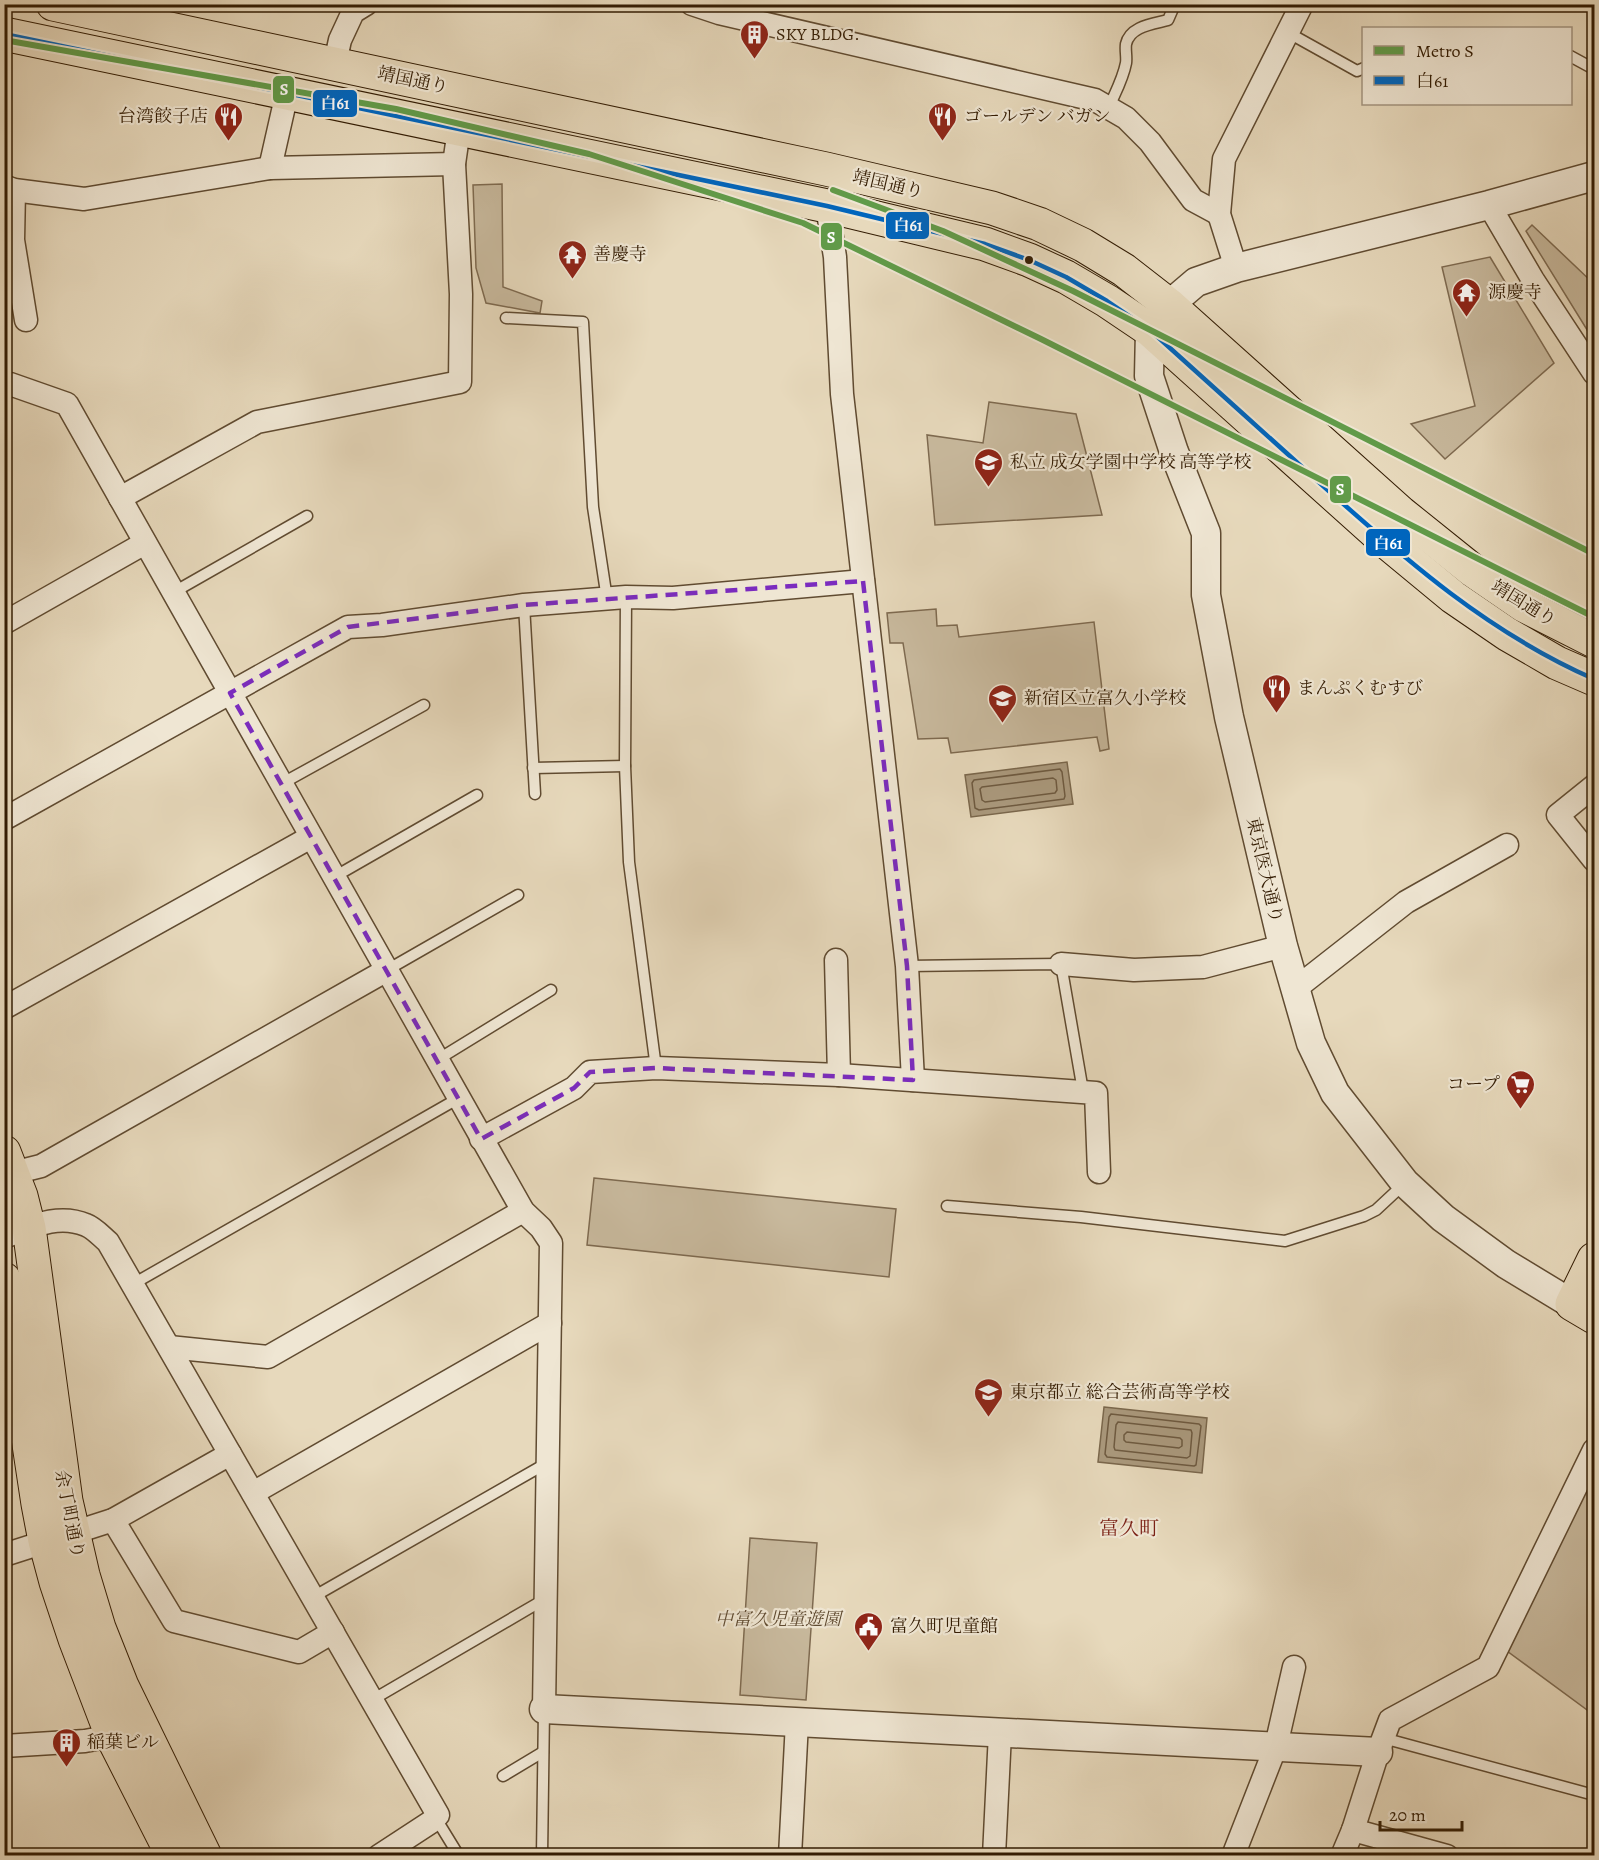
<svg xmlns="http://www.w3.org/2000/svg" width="1599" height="1860" font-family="Alegreya,'Noto Serif JP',serif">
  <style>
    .green { fill: #c8b99d; stroke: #7e6a50; stroke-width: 1.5 }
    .water { fill: #aa997d; stroke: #7a674c; stroke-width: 1.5 }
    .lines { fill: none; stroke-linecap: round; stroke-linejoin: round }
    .shore { stroke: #6e5a40; stroke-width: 1.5 }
    .service-casing { stroke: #604b31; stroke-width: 13 }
    .minor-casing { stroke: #604b31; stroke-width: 25 }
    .tertiary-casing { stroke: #604b31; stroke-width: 31 }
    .primary-casing { stroke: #331c03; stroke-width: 35 }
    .service { stroke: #efe6d3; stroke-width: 10 }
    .minor { stroke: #efe6d3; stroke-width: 22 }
    .tertiary { stroke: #efe6d3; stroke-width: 28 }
    .primary { stroke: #e7d9bc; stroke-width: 33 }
    .bus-1-casing { stroke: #efe6d3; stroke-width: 9 }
    .bus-1 { stroke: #0065bd; stroke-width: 4.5 }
    .metro-1-casing { stroke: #efe6d3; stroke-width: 10 }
    .metro-1 { stroke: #619b49; stroke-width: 6 }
    .marked { fill: none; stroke: #7b2cbf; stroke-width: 4.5; stroke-dasharray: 12 8; stroke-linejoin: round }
    .bus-dot { fill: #331c03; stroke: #efe6d3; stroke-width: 2 }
    .labels { text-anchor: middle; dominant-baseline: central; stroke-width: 4.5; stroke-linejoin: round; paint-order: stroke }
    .poi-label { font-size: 18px; fill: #331c03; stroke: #efe6d3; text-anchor: start }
    .street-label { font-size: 18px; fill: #331c03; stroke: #efe6d3 }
    .park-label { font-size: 18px; font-style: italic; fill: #604b31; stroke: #efe6d3 }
    .neighbourhood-label { font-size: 20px; fill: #7a1f14; stroke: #efe6d3 }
    .line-badge { stroke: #efe6d3; stroke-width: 2 }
    .badge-label { font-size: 16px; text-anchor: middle; font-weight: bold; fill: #fff }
  </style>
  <rect width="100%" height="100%" fill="#e7d9bc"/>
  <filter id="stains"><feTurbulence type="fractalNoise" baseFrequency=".00333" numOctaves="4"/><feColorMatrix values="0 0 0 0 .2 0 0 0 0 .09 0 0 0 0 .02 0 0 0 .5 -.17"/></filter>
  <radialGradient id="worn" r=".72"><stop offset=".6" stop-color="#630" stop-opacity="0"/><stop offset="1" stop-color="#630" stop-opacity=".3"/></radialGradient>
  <g class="green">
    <polygon points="502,184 503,287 542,301 540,313 486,303 476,268 473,185"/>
    <polygon points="1532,225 1594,284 1594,341 1526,231"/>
    <polygon points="1490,257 1554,363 1445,459 1411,424 1475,406 1442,267"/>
    <polygon points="989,402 1076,414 1102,515 935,525 927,435 983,443"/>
    <polygon points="936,609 937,626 957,625 959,637 1094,622 1109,749 1100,751 1097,737 951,753 948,738 918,739 903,643 890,643 887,613"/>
    <polygon points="594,1178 896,1209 889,1277 587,1245"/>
    <polygon points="1594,1475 1594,1715 1507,1651"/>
    <polygon points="750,1538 817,1543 806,1700 740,1695"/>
  </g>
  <g class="water">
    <polygon points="1067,762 1073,804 971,817 965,775"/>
    <polygon points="1104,1407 1207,1418 1202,1473 1098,1462"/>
  </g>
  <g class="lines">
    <g class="shore">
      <polygon points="1060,769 1062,772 1065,796 1064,799 979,810 975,808 972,783 974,780"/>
      <polygon points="1053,778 1056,780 1057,790 1055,793 985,802 982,800 980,789 982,787"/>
      <polygon points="1111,1414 1199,1424 1201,1426 1196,1465 1194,1466 1107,1457 1105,1454 1109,1417"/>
      <polygon points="1118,1422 1191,1430 1192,1433 1190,1456 1187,1458 1115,1450 1114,1447 1116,1425"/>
      <polygon points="1127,1432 1180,1438 1182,1440 1182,1446 1179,1448 1126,1442 1124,1440 1124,1435"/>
    </g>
    <defs>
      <g id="service">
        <polyline points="1287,32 1357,71 1364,68"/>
        <polyline points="1570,56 1594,69"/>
        <path d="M1109,107C1115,93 1123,79 1126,63C1127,57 1125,50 1126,44C1130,26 1153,24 1168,20L1175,4"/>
        <polyline points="506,318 583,322 593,507 607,599"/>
        <polyline points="174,592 307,516"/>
        <polyline points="626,597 625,766 629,862 656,1068"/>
        <polyline points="524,605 535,794"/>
        <polyline points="533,768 625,766"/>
        <polyline points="281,784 424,705"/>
        <polyline points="334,877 477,795"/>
        <polyline points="907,966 1061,964 1083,1091"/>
        <polyline points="387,970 518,895"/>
        <polyline points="437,1060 551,990"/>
        <polyline points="947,1206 1081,1217 1285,1241 1364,1216 1376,1210 1405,1183"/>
        <polyline points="133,1284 459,1098"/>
        <polyline points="313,1597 547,1463"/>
        <polyline points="372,1700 545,1599"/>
        <polyline points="1383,1738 1594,1795"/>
        <polyline points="503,1776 543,1752"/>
        <polyline points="438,1816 440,1825 459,1856"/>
        <polyline points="542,1856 544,1709"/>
      </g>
      <g id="minor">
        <polyline points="692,4 719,13 1095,100 1126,118 1150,142 1193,200 1219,214"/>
        <polyline points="335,63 340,40 353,12 366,4"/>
        <polyline points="270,168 287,93"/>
        <polyline points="4,186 14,190 84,199 270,168 454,164"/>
        <polyline points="14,190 13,240 26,320"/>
        <polyline points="1489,205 1533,280 1594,373"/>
        <polyline points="827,206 835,257 842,394 907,966 913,1080"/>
        <polyline points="1236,268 1219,214 1224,159 1302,4"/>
        <polyline points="4,387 10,384 67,404 523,1211 541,1228 551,1243 544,1709"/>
        <polyline points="120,498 257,422 460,382 461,294 454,164 459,129"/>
        <polyline points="4,623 145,543"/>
        <polyline points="1594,786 1558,815 1594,860"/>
        <polyline points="4,819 348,627 382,625 524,605 626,597 673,598 863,581"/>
        <polyline points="836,960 839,1075"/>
        <polyline points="1061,964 1134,970 1203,967 1283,946"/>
        <polyline points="1295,989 1406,902 1507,845"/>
        <polyline points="4,1008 311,837"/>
        <polyline points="481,1139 574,1088 590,1072 656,1068 839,1075 1096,1093 1099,1172"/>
        <polyline points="13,1173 41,1166 387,970"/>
        <path d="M4,1237C31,1227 58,1213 86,1225C94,1228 101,1236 108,1242L438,1815L431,1822L379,1856"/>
        <polyline points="169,1347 268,1357 523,1211"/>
        <polyline points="253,1493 550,1323"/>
        <polyline points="113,1520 174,1621 299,1652 333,1632"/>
        <polyline points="4,1555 113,1520 230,1454"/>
        <polyline points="4,1746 85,1741 112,1736"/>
        <polyline points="1353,1830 1447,1856"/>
        <polyline points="790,1856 797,1722"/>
        <polyline points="994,1856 1000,1733"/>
        <polyline points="1233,1856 1276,1746 1294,1667"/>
        <polyline points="1342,1856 1353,1830 1378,1752 1390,1720 1488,1667 1594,1450"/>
      </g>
      <g id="tertiary">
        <polyline points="1572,1304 1506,1264 1443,1218 1405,1183 1335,1093 1311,1043 1283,946 1229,717 1206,595 1206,533 1174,452 1149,376 1150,330 1169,305 1196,282 1236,268 1489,205 1594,176"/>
        <polyline points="544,1709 1378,1752"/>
      </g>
      <g id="primary">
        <polyline points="53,4 826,169 992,208 1039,224 1083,245 1124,270 1169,305 1401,513 1472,570 1523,605 1594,641"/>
        <polyline points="4,34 827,206 985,244 1029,260 1066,277 1107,301 1150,330 1384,540 1453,597 1507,634 1557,663 1594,679"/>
        <polyline points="4,1152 21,1196 29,1228 66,1501 83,1575 99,1628 122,1686 205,1856"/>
        <polyline points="1594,1259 1572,1304 1594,1317"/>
        <polyline points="4,1279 38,1504 45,1541 56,1582 75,1639 112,1736 173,1856"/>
      </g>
    </defs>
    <use href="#service" class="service-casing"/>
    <use href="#minor" class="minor-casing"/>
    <use href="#tertiary" class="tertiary-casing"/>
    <use href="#primary" class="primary-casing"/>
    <use href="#service" class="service"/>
    <use href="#minor" class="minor"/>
    <use href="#tertiary" class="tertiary"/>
    <use href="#primary" class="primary"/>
    <defs>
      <path id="bus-1" d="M4,34L827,206L985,244L1029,260L1066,277L1107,301L1150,330C1207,382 1265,433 1322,485C1407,561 1489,633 1594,679"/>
    </defs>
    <use href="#bus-1" class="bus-1-casing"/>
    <use href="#bus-1" class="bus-1"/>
    <defs>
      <g id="metro-1">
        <polyline points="4,40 396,109 589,154 803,223 1041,339 1594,617"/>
        <polyline points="833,190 943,231 1073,291 1594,554"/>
      </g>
    </defs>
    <use href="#metro-1" class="metro-1-casing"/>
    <use href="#metro-1" class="metro-1"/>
  </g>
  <path class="marked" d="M863,581L907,966L913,1080L656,1068L590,1072L574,1088L481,1139L230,693L348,627L524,605Z"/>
  <defs>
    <symbol id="building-pin" viewBox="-11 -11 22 30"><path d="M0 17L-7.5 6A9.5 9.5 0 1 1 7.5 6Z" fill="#8f2418" stroke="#efe6d3"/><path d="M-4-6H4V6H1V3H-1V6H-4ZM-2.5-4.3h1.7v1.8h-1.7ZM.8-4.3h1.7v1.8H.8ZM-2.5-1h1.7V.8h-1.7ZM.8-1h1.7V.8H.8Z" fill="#fff"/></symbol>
    <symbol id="restaurant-pin" viewBox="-11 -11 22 30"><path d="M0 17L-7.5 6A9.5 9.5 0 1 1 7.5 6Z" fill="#8f2418" stroke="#efe6d3"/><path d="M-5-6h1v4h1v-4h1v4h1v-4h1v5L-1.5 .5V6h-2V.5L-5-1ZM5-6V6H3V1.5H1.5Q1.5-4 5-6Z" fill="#fff"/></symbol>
    <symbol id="temple-pin" viewBox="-11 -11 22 30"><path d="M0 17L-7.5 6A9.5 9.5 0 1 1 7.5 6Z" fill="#8f2418" stroke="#efe6d3"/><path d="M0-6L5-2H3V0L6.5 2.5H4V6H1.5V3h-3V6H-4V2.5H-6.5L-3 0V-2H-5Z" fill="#fff"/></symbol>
    <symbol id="school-pin" viewBox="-11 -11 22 30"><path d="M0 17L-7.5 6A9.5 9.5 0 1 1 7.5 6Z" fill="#8f2418" stroke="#efe6d3"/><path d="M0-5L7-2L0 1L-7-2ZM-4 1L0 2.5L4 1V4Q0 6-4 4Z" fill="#fff"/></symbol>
    <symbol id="supermarket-pin" viewBox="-11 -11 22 30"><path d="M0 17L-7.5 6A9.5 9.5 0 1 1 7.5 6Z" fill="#8f2418" stroke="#efe6d3"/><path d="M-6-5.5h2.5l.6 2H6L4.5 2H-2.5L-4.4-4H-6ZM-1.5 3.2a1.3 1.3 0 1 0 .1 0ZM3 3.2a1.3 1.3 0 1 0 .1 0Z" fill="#fff"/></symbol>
    <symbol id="civic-pin" viewBox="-11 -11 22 30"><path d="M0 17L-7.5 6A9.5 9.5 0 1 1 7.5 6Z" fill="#8f2418" stroke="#efe6d3"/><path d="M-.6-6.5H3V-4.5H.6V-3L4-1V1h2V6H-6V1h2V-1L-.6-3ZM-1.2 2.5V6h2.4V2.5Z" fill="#fff"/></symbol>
  </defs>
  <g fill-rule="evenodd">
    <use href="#building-pin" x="738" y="18" width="33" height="45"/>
    <use href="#restaurant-pin" x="212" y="100" width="33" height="45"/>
    <use href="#restaurant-pin" x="926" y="100" width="33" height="45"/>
    <use href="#temple-pin" x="556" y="238" width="33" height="45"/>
    <use href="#temple-pin" x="1450" y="276" width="33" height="45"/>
    <use href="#school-pin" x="972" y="446" width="33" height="45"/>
    <use href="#restaurant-pin" x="1260" y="672" width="33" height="45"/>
    <use href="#school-pin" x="986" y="682" width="33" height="45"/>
    <use href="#supermarket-pin" x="1504" y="1068" width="33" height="45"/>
    <use href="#school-pin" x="972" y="1376" width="33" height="45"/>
    <use href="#civic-pin" x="852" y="1610" width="33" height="45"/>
    <use href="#building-pin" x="50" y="1726" width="33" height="45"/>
  </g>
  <circle class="bus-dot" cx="1029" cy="260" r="5"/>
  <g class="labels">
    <g class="poi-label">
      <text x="776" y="34">SKY BLDG.</text>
      <text x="208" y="116" text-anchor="end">台湾餃子店</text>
      <text x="964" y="116">ゴールデン バガン</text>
      <text x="593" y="254">善慶寺</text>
      <text x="1488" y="292">源慶寺</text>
      <text x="1010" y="462">私立 成女学園中学校 高等学校</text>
      <text x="1297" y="688">まんぷくむすび</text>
      <text x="1024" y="698">新宿区立富久小学校</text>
      <text x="1500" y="1084" text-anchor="end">コープ</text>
      <text x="1010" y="1392">東京都立 総合芸術高等学校</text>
      <text x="890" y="1626">富久町児童館</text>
      <text x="87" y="1742">稲葉ビル</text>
    </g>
    <g class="street-label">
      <text transform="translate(413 80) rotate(12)">靖国通り</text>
      <text transform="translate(888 184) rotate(13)">靖国通り</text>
      <text transform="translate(1524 603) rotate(31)">靖国通り</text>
      <text transform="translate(1265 870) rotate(77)">東京医大通り</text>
      <text transform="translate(70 1514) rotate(79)">余丁町通り</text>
    </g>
    <g class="park-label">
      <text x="778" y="1619">中富久児童遊園</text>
    </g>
    <g class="neighbourhood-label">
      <text x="1129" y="1528">富久町</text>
    </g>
  </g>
  <g class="line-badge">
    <rect x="272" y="75" width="23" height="29" rx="6" fill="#619b49"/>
    <rect x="312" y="89" width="46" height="29" rx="6" fill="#0065bd"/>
    <rect x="885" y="211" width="45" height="29" rx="6" fill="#0065bd"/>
    <rect x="820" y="222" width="23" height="29" rx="6" fill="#619b49"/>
    <rect x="1329" y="475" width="23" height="29" rx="6" fill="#619b49"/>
    <rect x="1365" y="528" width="46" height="29" rx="6" fill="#0065bd"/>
  </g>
  <g class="badge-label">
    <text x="284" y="95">S</text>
    <text x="335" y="109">白61</text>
    <text x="908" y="231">白61</text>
    <text x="831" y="243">S</text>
    <text x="1340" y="495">S</text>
    <text x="1388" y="549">白61</text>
  </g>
  <rect width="1599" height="1860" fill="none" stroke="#e7d9bc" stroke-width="24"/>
  <rect x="6" y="6" width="1587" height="1848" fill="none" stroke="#331c03" stroke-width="3"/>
  <rect x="12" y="12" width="1575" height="1836" fill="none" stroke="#331c03" stroke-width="1.5"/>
  <rect x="1362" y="27" width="210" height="78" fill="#efe6d3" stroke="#a49580" stroke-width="1.5"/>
  <rect x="1374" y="46" width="30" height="9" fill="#619b49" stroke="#a49580" stroke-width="1.5"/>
  <text x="1416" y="57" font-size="18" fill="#331c03">Metro S</text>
  <rect x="1374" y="76" width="30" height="9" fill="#0065bd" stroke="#a49580" stroke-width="1.5"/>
  <text x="1416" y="87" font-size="18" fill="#331c03">白61</text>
  <path d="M1380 1821v9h82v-9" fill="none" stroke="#331c03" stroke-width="3"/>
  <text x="1389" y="1821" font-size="18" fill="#331c03" stroke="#efe6d3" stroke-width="4.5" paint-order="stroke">20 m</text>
  <rect width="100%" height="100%" filter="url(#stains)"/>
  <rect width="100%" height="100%" fill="url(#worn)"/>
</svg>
